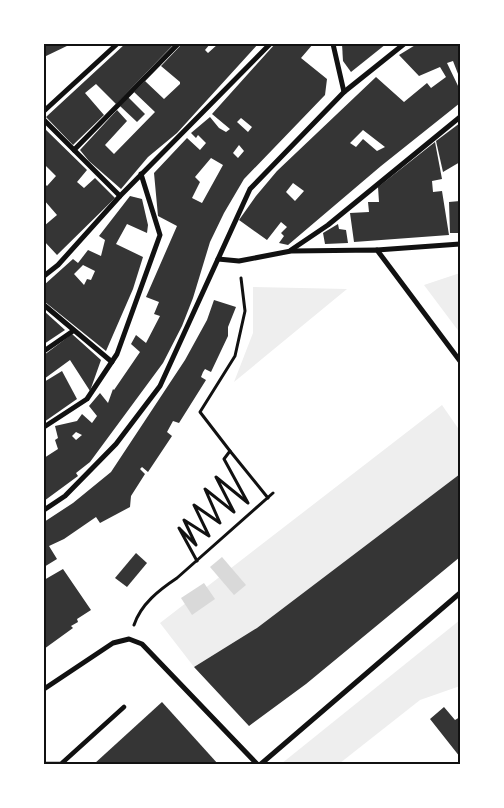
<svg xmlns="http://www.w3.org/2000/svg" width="504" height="808" font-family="Cabin,sans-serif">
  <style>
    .green { fill: #eee }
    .water { fill: #d9d9d9 }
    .building { fill: #353535; fill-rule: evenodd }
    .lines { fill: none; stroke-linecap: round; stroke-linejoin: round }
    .path { stroke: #111; stroke-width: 3 }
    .pedestrian { stroke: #111; stroke-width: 4.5 }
    .minor { stroke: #111; stroke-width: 5 }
    .neatline { fill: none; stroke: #111; stroke-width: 2 }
  </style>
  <rect width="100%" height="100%" fill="#fff"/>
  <g class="green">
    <polygon points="460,273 460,333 424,285"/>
    <polygon points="253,287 347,289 234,382 253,333"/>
    <polygon points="442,405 460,431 460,474 257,628 194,667 160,623"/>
    <polygon points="460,620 460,686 420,700 340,763 341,764 281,764"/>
  </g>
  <g class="water">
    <polygon points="222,557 246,585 234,595 210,567"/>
    <polygon points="204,583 215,599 192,615 181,598"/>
  </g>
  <g class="building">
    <polygon points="44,44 71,44 44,57"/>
    <polygon points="125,44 174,44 116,104 96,84 85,93 104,115 73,145 46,117"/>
    <polygon points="182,44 210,44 205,50 208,53 218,44 258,44 177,133 148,157 121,189 89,161 80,150 117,110 127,121 105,145 114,154 155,112 134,92 145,81 164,99 180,84 180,82 161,66"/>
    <path d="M275,44H313L301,58L327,79L325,95L244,179L224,213L210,242L193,298L182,326L163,363L90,462L76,473L78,476L44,501V458L58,449L55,440L58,438L55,426L77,421L82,414L92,423L97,416L89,406L100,393L108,403L113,389L114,390L140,352L131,344L136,335L146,343L160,316L154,314L159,302L146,297L177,226L158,216L154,173L187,138L200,150L206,143L198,135L196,138L191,133L210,117L219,128L226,132L230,129L212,114ZM241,118L252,127L248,132L237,122ZM239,145L244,151L238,158L233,153ZM211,158L223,165L202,203L192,198L200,182L195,177ZM76,432L82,435L76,440L72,436Z"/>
    <polygon points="342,44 386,44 351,72 343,61"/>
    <path d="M417,44H460V79L453,61L447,63L460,90V103L381,166L288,245L279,243L284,236L281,233L287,227L281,222L267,240L239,220L256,196L277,171L376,77L404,102L427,83L431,88L446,77L440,67L419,76L399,55ZM363,130L385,147L377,151L363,139L356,147L350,143ZM293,183L304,191L295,201L286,192Z"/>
    <polygon points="128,97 145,114 137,122 120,106"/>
    <polygon points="460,123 460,162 443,172 436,141"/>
    <polygon points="44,128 87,170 77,182 84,188 95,178 115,198 57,255 44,241 44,226 57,215 44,200 44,183 47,186 56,176 45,165 46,163 44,162"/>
    <polygon points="435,142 442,179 432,181 433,192 442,191 449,235 354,242 350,213 369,212 368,202 379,202 378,187"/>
    <path d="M130,196L142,199L148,225L147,233L127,224L116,244L143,257L133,289L106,351L45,302L44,285L73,259L78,263L88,250L101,256L105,240L99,236ZM83,265L95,271L91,280L87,279L84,285L74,274Z"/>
    <polygon points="460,201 460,233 450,233 449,202"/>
    <polygon points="338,224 339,229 346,230 348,243 325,244 323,233"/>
    <polygon points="214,300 236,307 228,327 228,336 211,372 205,369 203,372 201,377 206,380 179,423 173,421 167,432 172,436 148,472 142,467 140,469 145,474 131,496 130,507 100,523 96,517 64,539 49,546 57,559 44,567 44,522 73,503 111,472 185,360 207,320"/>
    <polygon points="44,311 65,330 44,344"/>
    <polygon points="72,334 101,360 90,391 70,360 44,379 44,355"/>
    <polygon points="62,371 77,399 44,422 44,382"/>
    <polygon points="460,474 460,557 306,684 249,726 194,667 257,628"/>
    <polygon points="136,553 147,563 127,587 115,578"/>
    <polygon points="63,569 91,610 77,619 78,622 71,626 73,628 44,649 44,580"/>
    <polygon points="162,702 218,764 94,764"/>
    <polygon points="444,707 455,720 460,717 460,757 430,719"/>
  </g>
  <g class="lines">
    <g class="path">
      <polyline points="230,451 200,412 235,356 245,311 241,278"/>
      <polyline points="197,561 179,528 196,545 184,520 209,536 194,505 220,523 205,489 234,512 216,477 248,503 224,459 230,451 268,498"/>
      <path d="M134,625C141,604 159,590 177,578L273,493"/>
    </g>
    <polyline class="pedestrian" points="44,764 61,764 124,707"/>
    <g class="minor">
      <polyline points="333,44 344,92"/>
      <polyline points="44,111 117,44"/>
      <polyline points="44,120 120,196"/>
      <polyline points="74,150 178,44"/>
      <polyline points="291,250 328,225 460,117"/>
      <polyline points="377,250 460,244"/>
      <polyline points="218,259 239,261 291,251 377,250 460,361"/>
      <polyline points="44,276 58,265 120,196 270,44"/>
      <polyline points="44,305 112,362"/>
      <polyline points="44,351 73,331"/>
      <polyline points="44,427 87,399 117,354 160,235 141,174"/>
      <polyline points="44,510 65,496 116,444 160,386 250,189 344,92 404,44"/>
      <polyline points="44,689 113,643 129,639 142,644 257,764"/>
      <polyline points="261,764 460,593"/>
    </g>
  </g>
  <rect width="504" height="808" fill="none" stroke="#ffffff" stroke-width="90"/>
  <rect x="45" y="45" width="414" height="718" class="neatline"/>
</svg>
